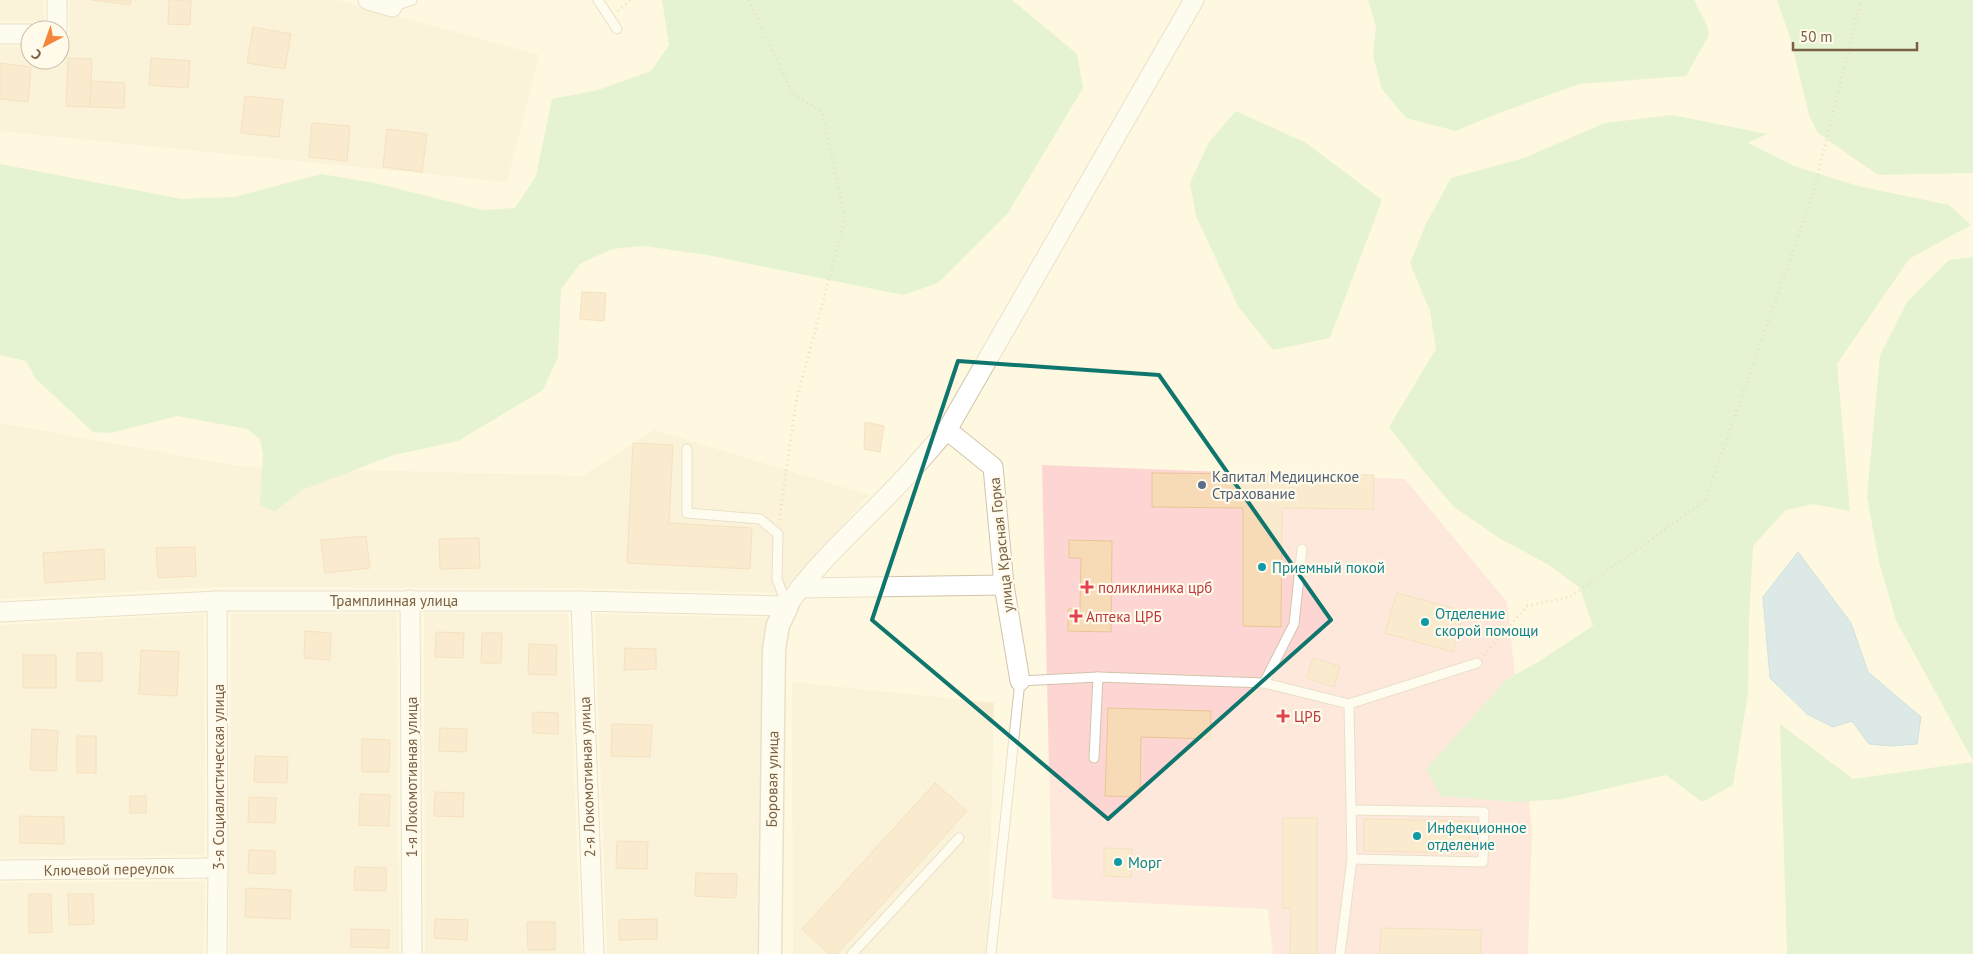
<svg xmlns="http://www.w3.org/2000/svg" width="1973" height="954" font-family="'PT Sans',sans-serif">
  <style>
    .residential { fill: #f7eccf }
    .medical { fill: #fdd6d3 }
    .green { fill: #c9edbe }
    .water { fill: #b4d8ea; stroke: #99c6dc }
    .building { fill: #f6dbb6; stroke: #eac595 }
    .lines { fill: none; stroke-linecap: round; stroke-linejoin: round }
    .service-casing { stroke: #d2c4a9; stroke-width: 11 }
    .minor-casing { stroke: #d2c4a9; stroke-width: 21 }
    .tertiary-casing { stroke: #d2c4a9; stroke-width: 25 }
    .path { stroke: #dbbf99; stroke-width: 3; stroke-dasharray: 1 4; stroke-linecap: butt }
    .service { stroke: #fff; stroke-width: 9 }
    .minor { stroke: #fff; stroke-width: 19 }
    .tertiary { stroke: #fff; stroke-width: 22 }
    .marked { fill: none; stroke: #0f766e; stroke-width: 4; stroke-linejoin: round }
    .service-dot { fill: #5c6f8a; stroke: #fffae9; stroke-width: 2 }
    .culture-dot { fill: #0f9aa8; stroke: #fffae9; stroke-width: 2 }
    .health-dot { fill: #e0444e; stroke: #fffae9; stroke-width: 2 }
    .labels { text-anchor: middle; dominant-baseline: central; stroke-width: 4.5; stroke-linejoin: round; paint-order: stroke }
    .service-label { font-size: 15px; fill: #4e5e75; stroke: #fffae9; text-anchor: start }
    .street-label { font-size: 15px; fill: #786145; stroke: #fffae9 }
    .culture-label { font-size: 15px; fill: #0d838f; stroke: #fffae9; text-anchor: start }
    .health-label { font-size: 15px; fill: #be3a42; stroke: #fffae9; text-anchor: start }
  </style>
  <rect width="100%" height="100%" fill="#fef8e1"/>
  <g class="residential">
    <rect x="0" y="0" width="44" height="21"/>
    <polygon points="70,0 338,0 539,55 507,182 0,131 0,47 30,47 30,60 60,60 60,46 69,37"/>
    <polygon points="0,423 243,467 582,476 654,430 869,495 781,593 581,588 217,587 0,599"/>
    <polygon points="397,613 399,954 229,954 231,614"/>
    <polygon points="424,613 568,614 581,954 425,954"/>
    <polygon points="204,614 205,855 0,857 0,625"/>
    <polygon points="595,614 766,618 757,954 607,954"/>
    <polygon points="792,682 994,703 988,954 793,954"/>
    <polygon points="205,881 204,954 0,954 0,883"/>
  </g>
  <polygon class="medical" points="1042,465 1405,479 1507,602 1532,830 1528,954 1273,954 1268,909 1052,899"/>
  <g class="green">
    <polygon points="662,0 1012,0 1077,54 1083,88 1008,213 938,283 903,295 707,255 644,246 612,249 581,263 561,289 558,357 543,390 458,441 394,455 302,490 275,511 260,506 263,454 260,439 247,429 177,416 111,433 93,432 35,378 26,361 0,355 0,164 182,199 234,197 321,174 375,183 483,210 515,208 536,176 552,99 598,90 651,71 669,45"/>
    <polygon points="1368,0 1694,0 1707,25 1709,35 1686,76 1579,84 1494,115 1456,131 1406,118 1382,89 1373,56 1376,26"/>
    <polygon points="1777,0 1973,0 1973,173 1878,175 1818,133 1809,115 1790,37"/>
    <polygon points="1236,111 1306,143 1382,200 1330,338 1273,350 1238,306 1196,216 1190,183 1209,142"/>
    <polygon points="1672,115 1767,134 1748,143 1794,166 1858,186 1949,205 1971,225 1909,259 1837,364 1850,511 1813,504 1786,510 1753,546 1749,620 1748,693 1733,785 1702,802 1666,775 1562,799 1517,802 1440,796 1426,769 1506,680 1538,662 1593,626 1580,588 1549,565 1499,538 1454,507 1425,473 1389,427 1436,349 1430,311 1410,263 1426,224 1451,178 1524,158 1605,123"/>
    <polygon points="1973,257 1973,761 1896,620 1879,562 1867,497 1880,355 1907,302 1949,260"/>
    <polygon points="1780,724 1853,779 1973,762 1973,954 1787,954"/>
  </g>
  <polygon class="water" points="1798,552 1851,623 1868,672 1921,717 1917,744 1890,746 1869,744 1852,721 1833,727 1807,714 1770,678 1763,597"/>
  <g class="building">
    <polygon points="92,0 131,0 130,5"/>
    <polygon points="169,0 191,0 190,25 168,24"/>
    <polygon points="253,27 291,34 285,69 247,63"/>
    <polygon points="68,58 92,59 90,107 66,106"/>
    <polygon points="151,58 190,61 188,88 149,85"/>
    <polygon points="0,63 31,67 28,102 0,99"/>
    <polygon points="91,81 125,83 124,108 90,107"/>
    <polygon points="245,96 283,100 279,137 241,133"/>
    <polygon points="312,123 350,126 347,161 309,157"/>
    <polygon points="387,129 427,134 422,172 383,167"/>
    <polygon points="582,292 606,293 604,321 580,319"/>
    <polygon points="865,422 884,426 880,452 864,449"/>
    <polygon points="633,443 673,445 669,523 752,528 750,569 627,563"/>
    <polygon points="1152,473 1374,475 1373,509 1282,508 1281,627 1243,626 1243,508 1152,507"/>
    <polygon points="366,536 370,568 325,573 321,540"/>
    <polygon points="479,538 480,568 440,569 439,539"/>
    <polygon points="1069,540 1112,541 1111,632 1068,631 1068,609 1080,609 1081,558 1069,558"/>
    <polygon points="195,547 196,576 158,578 156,548"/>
    <polygon points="104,549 105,579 45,583 43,553"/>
    <polygon points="1397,593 1464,611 1453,652 1385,633"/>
    <polygon points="305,631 331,633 330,660 304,658"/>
    <polygon points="436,632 464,633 463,658 435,657"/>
    <polygon points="482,633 502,633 501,663 481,663"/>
    <polygon points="529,644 557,645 556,675 528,674"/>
    <polygon points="625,648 656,649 656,669 624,670"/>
    <polygon points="141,650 179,652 177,696 139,694"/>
    <rect x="77" y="653" width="25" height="28"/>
    <rect x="23" y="655" width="33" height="33"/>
    <polygon points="1313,658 1340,666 1334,687 1307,678"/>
    <polygon points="1108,708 1211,711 1210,739 1141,737 1140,797 1105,796"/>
    <polygon points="533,712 558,713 558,734 533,733"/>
    <polygon points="612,724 652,725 650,757 611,756"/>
    <polygon points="440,728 467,729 466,752 439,751"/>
    <polygon points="32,729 58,731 56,771 30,770"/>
    <rect x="77" y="736" width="19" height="37"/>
    <polygon points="362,739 390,740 389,772 362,772"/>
    <polygon points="255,756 288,757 287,783 254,782"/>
    <polygon points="935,783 967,811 837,954 829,954 802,929"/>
    <polygon points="435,792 464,793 463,817 434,816"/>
    <polygon points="360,794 390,795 389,826 359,825"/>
    <rect x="130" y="796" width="16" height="17"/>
    <polygon points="249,797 276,798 275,823 248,822"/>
    <polygon points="20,816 64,817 64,844 20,843"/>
    <polygon points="1283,818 1317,818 1317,954 1290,954 1291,908 1283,908"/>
    <polygon points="1364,819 1470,821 1469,853 1364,851"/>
    <polygon points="617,841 648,842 647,869 616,868"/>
    <polygon points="1104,848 1132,849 1131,877 1104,876"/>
    <polygon points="249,850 275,851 275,874 248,873"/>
    <polygon points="355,867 386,868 386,891 354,890"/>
    <polygon points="696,873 737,874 736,898 695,896"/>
    <polygon points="246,888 291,890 290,919 245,917"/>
    <polygon points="29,894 51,894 52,932 29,933"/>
    <polygon points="68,894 93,894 94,924 69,925"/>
    <polygon points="435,919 468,920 467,940 434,938"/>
    <polygon points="657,919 657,939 619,940 619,920"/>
    <polygon points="527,922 555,922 555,950 528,950"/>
    <polygon points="1381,928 1481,930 1481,954 1380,954"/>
    <polygon points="351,929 389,930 389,948 351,947"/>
  </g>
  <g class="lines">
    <defs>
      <g id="service">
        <polyline points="598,0 617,29"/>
        <polyline points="392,7 412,0"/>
        <polyline points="687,449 687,513 760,519 778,534 777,579 787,606"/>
        <polyline points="1264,683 1294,624 1302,549"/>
        <polyline points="1349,704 1477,663"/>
        <polyline points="1094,758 1098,677"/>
        <polyline points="1352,859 1483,862 1484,812 1352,810"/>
        <polyline points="852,954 959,838"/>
        <polyline points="991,954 1020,681 1098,677 1264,683 1349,704 1352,859 1340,954"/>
      </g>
      <g id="minor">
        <polyline points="368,0 392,7"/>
        <polyline points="57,30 57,0"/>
        <polyline points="0,34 30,34"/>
        <polyline points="947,430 993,467 1004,585 1020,681"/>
        <polyline points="800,588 1004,585"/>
        <polyline points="410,600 412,954"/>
        <polyline points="581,601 594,954"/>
        <path d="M0,612L217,601H581L787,606C817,562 857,528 893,490C912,471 929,450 947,430L1194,0"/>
        <polyline points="0,870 218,868"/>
        <polyline points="217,954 218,868 217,601"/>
      </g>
      <polyline id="tertiary" points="770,954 774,649 778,625 787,606"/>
    </defs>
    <use href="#service" class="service-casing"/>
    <use href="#minor" class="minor-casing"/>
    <use href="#tertiary" class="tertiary-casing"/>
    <g class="path">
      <polyline points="749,0 792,93 822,112 845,219 796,402 779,521"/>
      <polyline points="618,11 630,0"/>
      <polyline points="1484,655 1527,606 1570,597 1705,501 1813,194 1861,0"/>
    </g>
    <use href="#service" class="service"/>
    <use href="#minor" class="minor"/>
    <use href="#tertiary" class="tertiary"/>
  </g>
  <path d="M0 0H1973V954H0ZM958,361L1159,375L1331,620L1108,819L872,620Z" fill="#fef8e1" fill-opacity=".55" fill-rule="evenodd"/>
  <path class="marked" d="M958,361L1159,375L1331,620L1108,819L872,620Z"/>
  <circle class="service-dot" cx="1202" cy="485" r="5"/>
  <g class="culture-dot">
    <circle cx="1262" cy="567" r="5"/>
    <circle cx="1425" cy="622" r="5"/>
    <circle cx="1417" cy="836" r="5"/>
    <circle cx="1118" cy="862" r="5"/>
  </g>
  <g class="health-dot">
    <path d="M1084.5 579.5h5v5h5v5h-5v5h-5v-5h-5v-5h5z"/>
    <path d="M1073.5 608.5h5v5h5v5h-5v5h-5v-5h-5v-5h5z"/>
    <path d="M1280.5 708.5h5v5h5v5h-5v5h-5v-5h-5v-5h5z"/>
  </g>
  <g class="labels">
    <g class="service-label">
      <text x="1212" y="476">Капитал Медицинское<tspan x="1212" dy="17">Страхование</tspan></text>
    </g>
    <g class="street-label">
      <text transform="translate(1001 545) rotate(-96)">улица Красная Горка</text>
      <text x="394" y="600">Трамплинная улица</text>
      <text transform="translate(218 777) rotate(-90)">3-я Социалистическая улица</text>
      <text transform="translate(411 777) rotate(-90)">1-я Локомотивная улица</text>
      <text transform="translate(587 777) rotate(-92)">2-я Локомотивная улица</text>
      <text transform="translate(772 779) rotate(-89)">Боровая улица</text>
      <text transform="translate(109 869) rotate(-1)">Ключевой переулок</text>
    </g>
    <g class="culture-label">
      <text x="1272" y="567">Приемный покой</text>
      <text x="1435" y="613">Отделение<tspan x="1435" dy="17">скорой помощи</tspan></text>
      <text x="1427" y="827">Инфекционное<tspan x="1427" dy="17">отделение</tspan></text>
      <text x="1128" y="862">Морг</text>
    </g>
    <g class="health-label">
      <text x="1098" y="587">поликлиника црб</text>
      <text x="1086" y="616">Аптека ЦРБ</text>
      <text x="1294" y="716">ЦРБ</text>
    </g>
  </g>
  <g transform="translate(45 45) rotate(221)"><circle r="24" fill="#fffae9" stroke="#c9bda7"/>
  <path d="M0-4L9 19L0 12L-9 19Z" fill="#f4853a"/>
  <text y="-8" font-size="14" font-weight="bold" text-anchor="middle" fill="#786145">С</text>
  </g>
  <path d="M1793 42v8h124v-8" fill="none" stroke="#786145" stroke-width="2.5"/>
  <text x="1800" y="42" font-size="15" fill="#786145" stroke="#fffae9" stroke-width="4" paint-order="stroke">50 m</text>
</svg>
